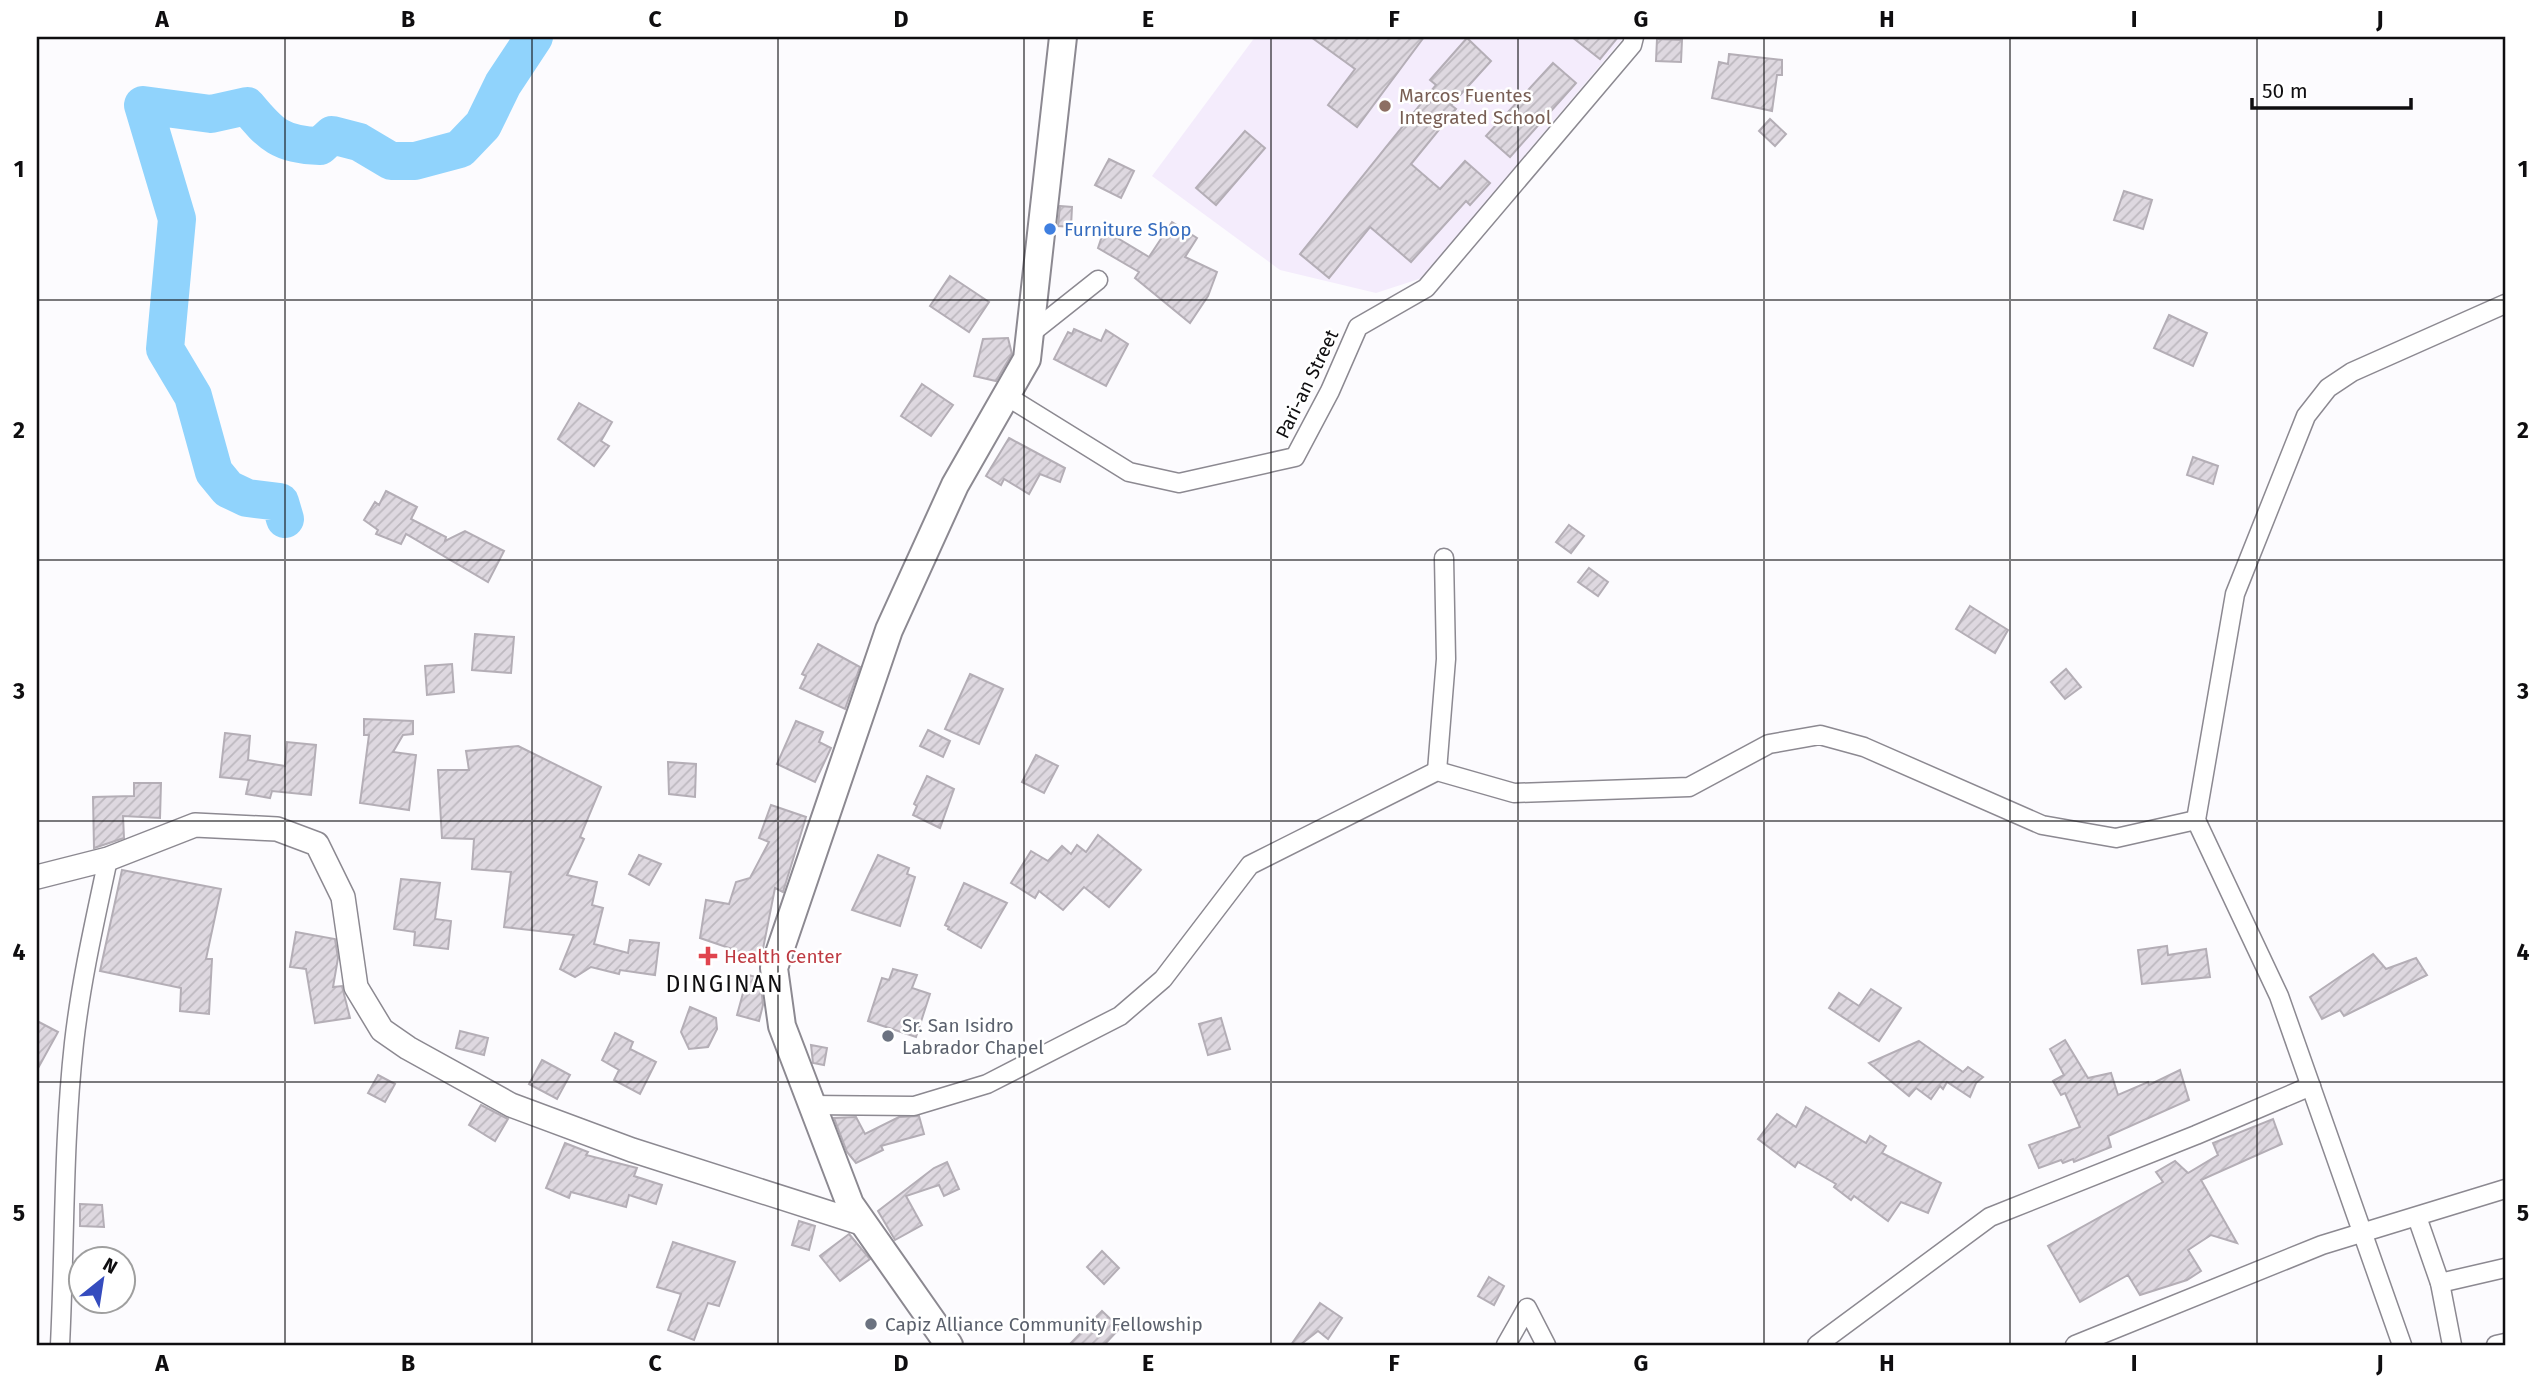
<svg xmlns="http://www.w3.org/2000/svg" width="2542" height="1382" font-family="'Fira Sans',sans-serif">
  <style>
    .built { fill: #f4ecfc }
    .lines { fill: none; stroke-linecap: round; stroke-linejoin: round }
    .river { stroke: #90d3fc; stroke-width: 38 }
    .building { fill: url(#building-hatch); stroke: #b4aeb6; stroke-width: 2 }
    .minor-casing { stroke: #8c8991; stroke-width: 21 }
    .tertiary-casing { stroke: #8c8991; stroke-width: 26 }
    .secondary-casing { stroke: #8c8991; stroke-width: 30 }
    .minor { stroke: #fff; stroke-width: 18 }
    .tertiary { stroke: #fff; stroke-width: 23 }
    .secondary { stroke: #fff; stroke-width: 26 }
    .grid { fill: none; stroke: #0f0e10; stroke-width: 2; stroke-opacity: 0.55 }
    .education-dot { fill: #8d6e63; stroke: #fff; stroke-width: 2.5 }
    .shop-dot { fill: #3f7fe0; stroke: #fff; stroke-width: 2.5 }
    .health-dot { fill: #e0444e; stroke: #fff; stroke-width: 2.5 }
    .worship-dot { fill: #6b7280; stroke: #fff; stroke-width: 2.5 }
    .labels { text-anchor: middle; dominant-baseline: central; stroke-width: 5; stroke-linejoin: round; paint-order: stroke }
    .education-label { font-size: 19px; fill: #785e54; stroke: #fff; text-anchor: start }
    .shop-label { font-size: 19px; fill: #366cbe; stroke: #fff; text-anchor: start }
    .street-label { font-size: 19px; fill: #0f0e10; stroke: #fff }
    .health-label { font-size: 19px; fill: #be3a42; stroke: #fff; text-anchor: start }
    .worship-label { font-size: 19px; fill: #5b616d; stroke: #fff; text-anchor: start }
    .quarter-label { font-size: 23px; letter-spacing: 2px; fill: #0f0e10; stroke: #fff }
    .neatline { fill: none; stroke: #0f0e10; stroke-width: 2.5 }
    .grid-label { font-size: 23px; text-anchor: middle; font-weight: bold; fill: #0f0e10 }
  </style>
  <defs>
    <pattern id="building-hatch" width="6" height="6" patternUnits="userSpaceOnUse" patternTransform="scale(1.75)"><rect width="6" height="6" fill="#ded8e0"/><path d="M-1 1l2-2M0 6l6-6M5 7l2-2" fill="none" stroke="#bdb8bf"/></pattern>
  </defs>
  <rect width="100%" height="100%" fill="#fcfbfe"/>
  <polygon class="built" points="1255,37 1624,37 1422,278 1376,293 1280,270 1152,176"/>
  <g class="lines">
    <path class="river" d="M285,519L280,502L247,498L228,489L214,472L193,396L165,349L177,219L143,105L211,114L247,106C271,135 281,145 320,146L332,135L359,142L391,161H415L460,149L483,125L503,84L534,37"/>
  </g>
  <g class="building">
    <polygon points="1311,37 1424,37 1357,127 1328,105 1355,69"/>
    <polygon points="1572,37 1618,37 1600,59"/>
    <polygon points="1467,38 1491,61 1451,105 1456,109 1411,164 1440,189 1465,161 1490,183 1470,205 1466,201 1411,262 1370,227 1329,278 1300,254 1436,85 1430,80"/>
    <polygon points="1657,39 1682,40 1681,62 1656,61"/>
    <polygon points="1729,54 1782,60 1782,75 1777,75 1772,111 1712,98 1719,62 1728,64"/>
    <polygon points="1553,63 1576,83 1510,157 1486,136"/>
    <polygon points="1770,119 1786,134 1775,146 1759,131"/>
    <polygon points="1245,131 1265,148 1216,205 1196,188"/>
    <polygon points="1109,159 1134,171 1121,198 1095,185"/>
    <polygon points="2124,191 2152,200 2143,229 2114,220"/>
    <polygon points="1060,206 1072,207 1071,227 1058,226"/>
    <polygon points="1172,222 1197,238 1185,257 1217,272 1208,296 1190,323 1135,278 1139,272 1098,248 1103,233 1109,233 1149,257"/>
    <polygon points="950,276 989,302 969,332 930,306"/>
    <polygon points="2169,315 2207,333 2193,366 2154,348"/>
    <polygon points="1074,329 1101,341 1106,330 1128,344 1106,386 1054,359 1068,332 1072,334"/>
    <polygon points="1008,338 1012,354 996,381 974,376 983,339"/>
    <polygon points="922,384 953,405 931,436 901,416"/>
    <polygon points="579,403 612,422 601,441 609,446 594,466 558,439"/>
    <polygon points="1009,438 1065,468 1060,482 1040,474 1029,494 1004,479 1001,485 986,476"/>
    <polygon points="2193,457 2218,466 2213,484 2187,475"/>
    <polygon points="386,491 417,507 411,519 446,537 445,541 465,531 504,551 488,582 406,534 401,544 376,534 378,530 364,520 375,502 379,505"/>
    <polygon points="1569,525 1584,536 1571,553 1556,542"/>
    <polygon points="1589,568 1608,582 1598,596 1578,582"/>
    <polygon points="1970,606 2008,630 1995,653 1956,629"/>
    <polygon points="475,634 514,637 511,673 472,670"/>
    <polygon points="818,644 860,667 845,709 800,688 806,676 802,674"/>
    <polygon points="452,664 454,692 427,695 425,666"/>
    <polygon points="2066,669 2081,687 2065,699 2051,682"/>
    <polygon points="970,674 1003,689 979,744 945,729"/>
    <polygon points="364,719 413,721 413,734 403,735 393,752 416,755 409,810 360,803 369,735 364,735"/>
    <polygon points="796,721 823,732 819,742 831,748 815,782 777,764"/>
    <polygon points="928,730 950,741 943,757 920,746"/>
    <polygon points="225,733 250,736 248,760 285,766 287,742 316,745 311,795 272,791 270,798 246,794 249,780 220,777"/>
    <polygon points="518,746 601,787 580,837 584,839 567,875 597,882 592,905 603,908 594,944 628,953 630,940 659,943 655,975 620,970 619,974 591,967 575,977 560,969 574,935 504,927 511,872 472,869 474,839 442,838 438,770 469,770 466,751"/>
    <polygon points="1036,755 1058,766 1044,793 1022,782"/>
    <polygon points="668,762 696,764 695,797 669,794"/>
    <polygon points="927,776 954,789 940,828 913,815 917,806 914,804"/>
    <polygon points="134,783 161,783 160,818 123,816 124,838 94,848 93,797 134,796"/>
    <polygon points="771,805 806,817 783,892 775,888 761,959 700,938 706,900 729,904 736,882 750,878 769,842 759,838"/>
    <polygon points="1098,835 1141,870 1109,907 1084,887 1063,910 1039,891 1035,898 1011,883 1031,851 1048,861 1062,846 1071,854 1077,845 1086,852"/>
    <polygon points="639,855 661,864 649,885 629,874"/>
    <polygon points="878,855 909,868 907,874 915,877 900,926 852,910"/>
    <polygon points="122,870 221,889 206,959 212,959 209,1014 180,1011 181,988 100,971"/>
    <polygon points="401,879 440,883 435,919 451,921 448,949 414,945 415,932 394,929"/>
    <polygon points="964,883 1007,903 981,948 948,929 949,927 945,925"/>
    <polygon points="296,932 335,939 338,958 333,987 342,986 350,1018 315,1023 306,969 290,967"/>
    <polygon points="2167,946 2168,955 2206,949 2210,977 2142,984 2138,950"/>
    <polygon points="2373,954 2386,969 2416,958 2427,975 2344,1016 2340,1010 2322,1019 2310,997"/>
    <polygon points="893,969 917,975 912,988 930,994 916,1037 868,1021 882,978 889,980"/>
    <polygon points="748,975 760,978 763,1005 759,1021 737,1015"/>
    <polygon points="1871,989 1901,1008 1879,1041 1829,1008 1839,993 1859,1006"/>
    <polygon points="690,1007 716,1018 717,1029 708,1047 689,1049 681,1032"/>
    <polygon points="1221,1018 1230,1049 1208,1055 1199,1024"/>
    <polygon points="37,1021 58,1032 37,1070"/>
    <polygon points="460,1031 488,1038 484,1055 456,1048"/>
    <polygon points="615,1033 633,1042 630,1049 656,1062 640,1094 614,1080 619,1070 602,1060"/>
    <polygon points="2065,1040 2088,1078 2111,1073 2118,1095 2148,1082 2149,1085 2180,1070 2189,1100 2108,1136 2111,1147 2074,1162 2073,1159 2063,1163 2061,1160 2039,1168 2029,1145 2080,1127 2065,1093 2061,1095 2053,1081 2064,1075 2050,1049"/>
    <polygon points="1919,1041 1963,1072 1968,1067 1983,1077 1976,1083 1970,1097 1947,1082 1943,1089 1940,1086 1931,1099 1916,1088 1909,1096 1869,1063"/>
    <polygon points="811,1045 827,1048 824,1065 813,1063"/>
    <polygon points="542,1060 570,1075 557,1099 529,1084"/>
    <polygon points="378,1075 395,1084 385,1102 368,1093"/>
    <polygon points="481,1105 508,1119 495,1141 469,1125"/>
    <polygon points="1806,1107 1866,1143 1870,1136 1886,1146 1882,1153 1941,1183 1928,1213 1901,1202 1888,1221 1854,1196 1851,1200 1834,1187 1836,1184 1798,1162 1795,1167 1758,1139 1777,1114 1796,1127"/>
    <polygon points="919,1116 924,1134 881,1146 883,1150 856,1163 847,1152 834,1118 856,1117 865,1134 899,1117"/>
    <polygon points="2273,1119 2282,1144 2201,1180 2237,1243 2211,1235 2188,1250 2201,1271 2187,1280 2140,1295 2128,1275 2080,1302 2048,1246 2163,1182 2156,1172 2175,1161 2188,1173 2218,1155 2213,1143"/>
    <polygon points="565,1143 588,1152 586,1155 637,1168 634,1176 662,1185 656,1204 629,1195 626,1207 571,1192 569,1198 546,1188"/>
    <polygon points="947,1162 959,1189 944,1196 939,1185 906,1196 922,1225 895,1240 878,1211 934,1168"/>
    <polygon points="80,1204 102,1205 104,1227 80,1226"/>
    <polygon points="799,1221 815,1226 809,1250 792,1245"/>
    <polygon points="849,1234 870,1259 840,1281 820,1256"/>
    <polygon points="673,1242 735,1262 719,1306 708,1303 694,1340 668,1330 681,1294 657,1287"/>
    <polygon points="1102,1251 1119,1268 1104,1284 1087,1267"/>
    <polygon points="1489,1277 1504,1286 1494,1305 1478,1296"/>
    <polygon points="1320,1303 1342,1318 1328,1339 1318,1331 1300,1345 1291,1345"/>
    <polygon points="1102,1311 1120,1328 1104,1345 1069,1345"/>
  </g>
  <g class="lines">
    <defs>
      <g id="minor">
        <polyline points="1030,334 1098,280"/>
        <polyline points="1005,395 1129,472 1179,483 1295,457 1330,391 1358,327 1426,288 1632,45 1634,37"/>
        <polyline points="1437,771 1446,659 1444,558"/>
        <polyline points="809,1105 914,1106 987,1084 1120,1016 1163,979 1250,865 1437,771 1514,793 1689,787 1769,744 1820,735 1864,747 2042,825 2116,838 2196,820"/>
        <polyline points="2417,1217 2440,1283 2452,1345"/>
        <polyline points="2440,1283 2505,1268"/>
        <path d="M60,1345C65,1244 63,1143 74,1043C81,981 95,920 108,859"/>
        <polyline points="1506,1345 1527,1308 1546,1345"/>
        <polyline points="1817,1345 1990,1217 2196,1135 2311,1086"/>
        <polyline points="2075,1345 2322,1245 2505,1189"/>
        <polyline points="2402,1345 2279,996 2196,820 2235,594 2306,416 2328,388 2352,372 2505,304"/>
        <polyline points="2496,1345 2505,1343"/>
      </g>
      <polyline id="tertiary" points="37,877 108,859 195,825 277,829 317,844 343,897 356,987 382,1030 408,1048 511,1105 632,1150 864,1224"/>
      <polyline id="secondary" points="949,1345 850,1204 782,1026 774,968 889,630 955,485 1027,359 1063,37"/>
    </defs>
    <use href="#minor" class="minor-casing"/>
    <use href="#tertiary" class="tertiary-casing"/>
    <use href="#secondary" class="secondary-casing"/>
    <use href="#minor" class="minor"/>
    <use href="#tertiary" class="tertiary"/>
    <use href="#secondary" class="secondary"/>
  </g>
  <path class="grid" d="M285,37V1345M532,37V1345M778,37V1345M1024,37V1345M1271,37V1345M1518,37V1345M1764,37V1345M2010,37V1345M2257,37V1345M37,300H2505M37,560H2505M37,821H2505M37,1082H2505"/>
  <circle class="education-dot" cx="1385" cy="106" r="7"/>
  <circle class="shop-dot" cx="1050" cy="229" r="7"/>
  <path class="health-dot" d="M704.5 945.5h7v7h7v7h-7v7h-7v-7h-7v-7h7z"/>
  <g class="worship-dot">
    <circle cx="888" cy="1036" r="7"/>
    <circle cx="871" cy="1324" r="7"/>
  </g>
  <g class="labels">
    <g class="education-label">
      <text x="1399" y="95">Marcos Fuentes<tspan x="1399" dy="22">Integrated School</tspan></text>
    </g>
    <g class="shop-label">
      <text x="1064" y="229">Furniture Shop</text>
    </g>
    <g class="street-label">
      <text transform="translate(1307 384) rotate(-64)">Pari-an Street</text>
    </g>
    <g class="health-label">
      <text x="724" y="956">Health Center</text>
    </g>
    <g class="worship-label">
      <text x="902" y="1025">Sr. San Isidro<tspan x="902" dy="22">Labrador Chapel</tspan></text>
      <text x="885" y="1324">Capiz Alliance Community Fellowship</text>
    </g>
    <g class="quarter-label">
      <text x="725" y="984">DINGINAN</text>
    </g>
  </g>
  <rect width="2542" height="1382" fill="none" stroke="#ffffff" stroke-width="77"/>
  <g transform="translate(102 1280) rotate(30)"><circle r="33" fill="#ffffff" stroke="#9f9f9f" stroke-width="2"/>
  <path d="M0-5L12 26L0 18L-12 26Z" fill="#354cbe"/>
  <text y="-10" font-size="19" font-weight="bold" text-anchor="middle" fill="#0f0e10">N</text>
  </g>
  <path d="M2252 98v10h159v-10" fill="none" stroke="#0f0e10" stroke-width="3.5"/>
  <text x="2262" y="98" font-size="21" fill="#0f0e10" stroke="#ffffff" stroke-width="5" paint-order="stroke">50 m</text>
  <rect x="38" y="38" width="2466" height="1306" class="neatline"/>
  <g class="grid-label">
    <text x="162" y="27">A</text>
    <text x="408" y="27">B</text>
    <text x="655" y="27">C</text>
    <text x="901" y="27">D</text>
    <text x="1148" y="27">E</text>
    <text x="1394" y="27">F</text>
    <text x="1641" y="27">G</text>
    <text x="1887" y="27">H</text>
    <text x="2134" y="27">I</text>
    <text x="2380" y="27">J</text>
    <text x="19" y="177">1</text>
    <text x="2523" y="177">1</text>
    <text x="19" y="438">2</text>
    <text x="2523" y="438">2</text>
    <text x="19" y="699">3</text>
    <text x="2523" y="699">3</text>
    <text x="19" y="960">4</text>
    <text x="2523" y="960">4</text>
    <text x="19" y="1221">5</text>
    <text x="2523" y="1221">5</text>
    <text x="162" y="1371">A</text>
    <text x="408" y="1371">B</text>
    <text x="655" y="1371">C</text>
    <text x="901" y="1371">D</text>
    <text x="1148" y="1371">E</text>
    <text x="1394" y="1371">F</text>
    <text x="1641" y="1371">G</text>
    <text x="1887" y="1371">H</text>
    <text x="2134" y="1371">I</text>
    <text x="2380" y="1371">J</text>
  </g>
</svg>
